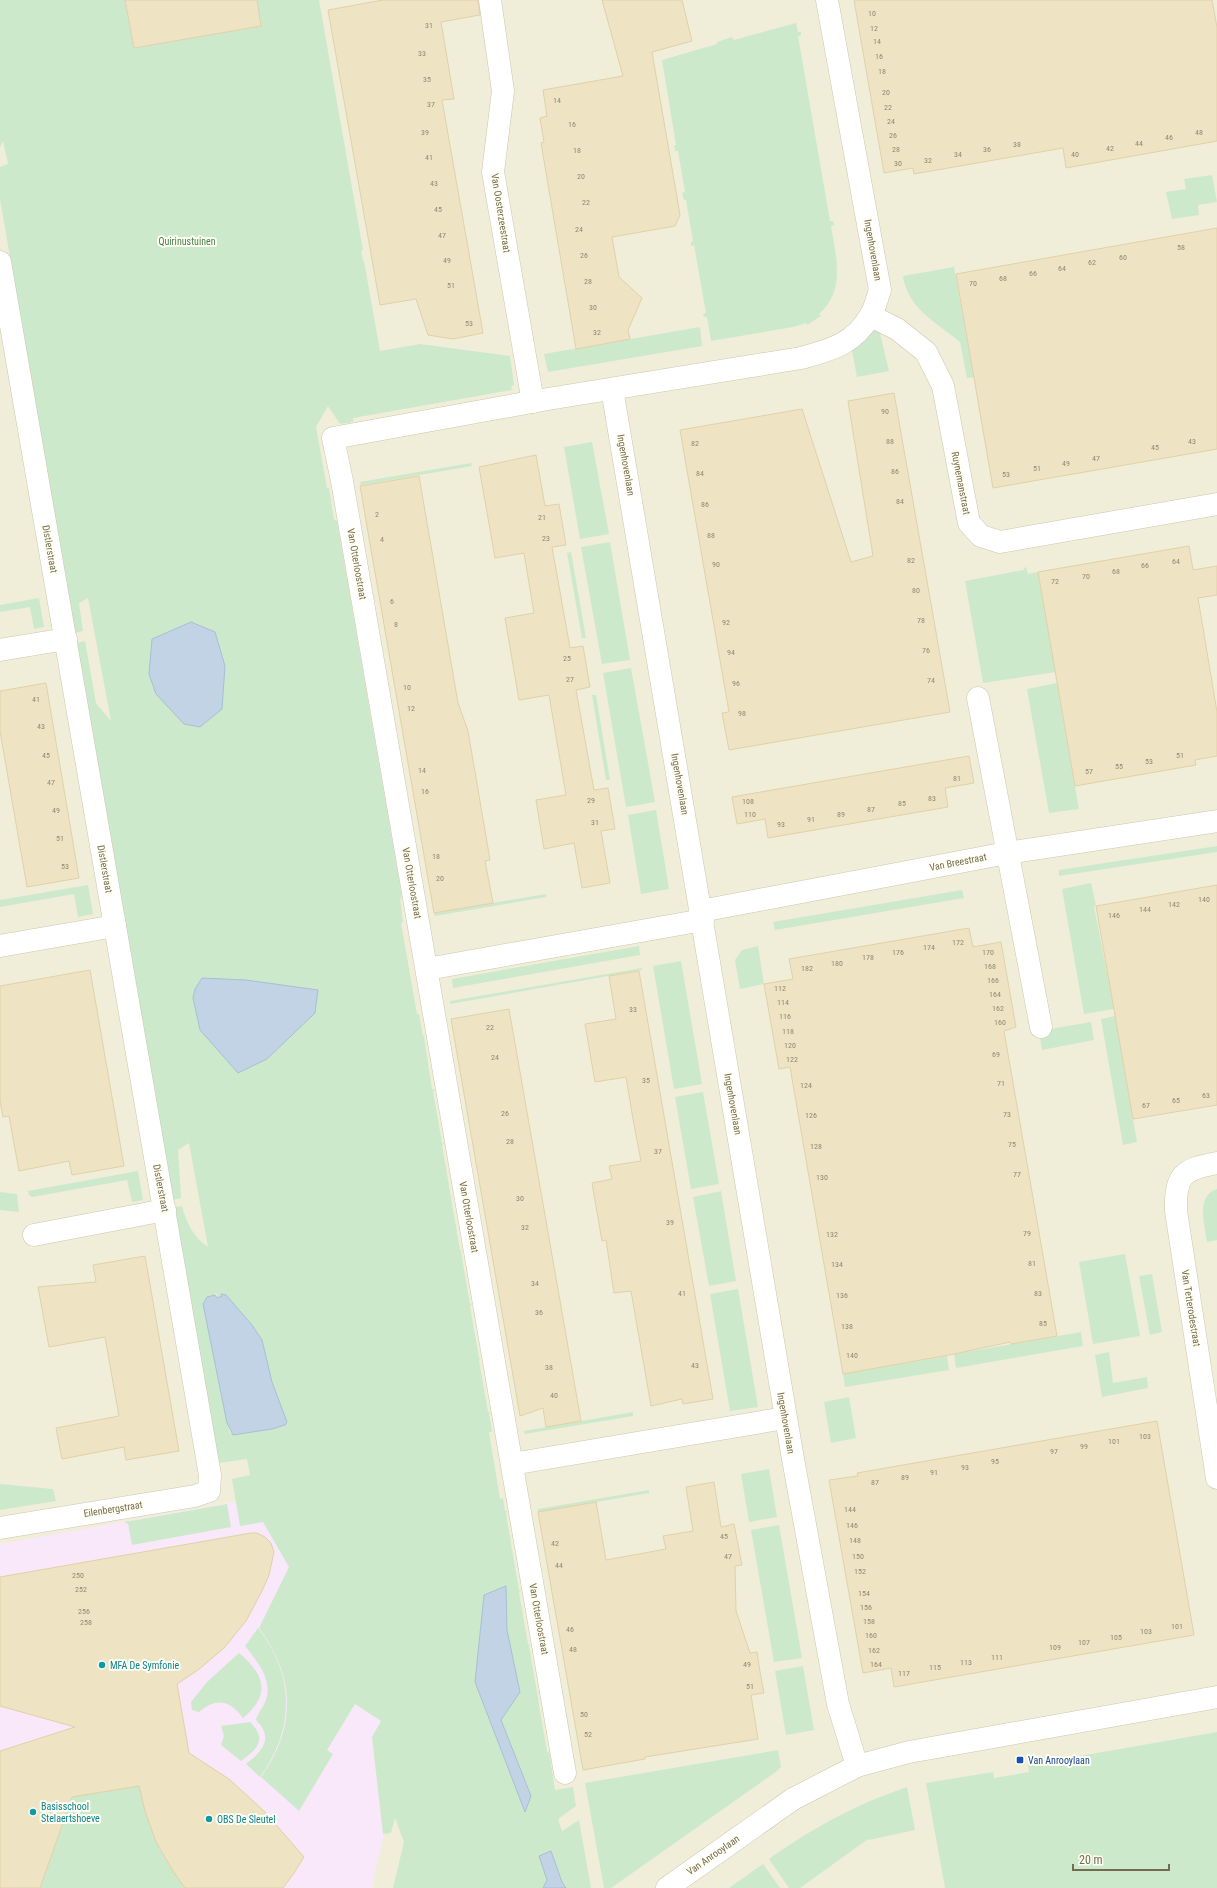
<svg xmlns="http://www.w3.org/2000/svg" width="1217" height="1888" font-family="'Roboto Condensed',sans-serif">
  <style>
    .residential { fill: #f0eed8 }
    .education { fill: #f8e8f9 }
    .green { fill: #cde9cb; fill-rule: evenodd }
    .water { fill: #c1d3e5; stroke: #a8bfd6 }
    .building { fill: #eee3c3; stroke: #e1d1a7 }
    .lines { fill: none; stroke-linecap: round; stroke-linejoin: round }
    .minor-casing { stroke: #ccc6af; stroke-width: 23 }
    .minor { stroke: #fff; stroke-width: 22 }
    .culture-dot { fill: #0f9aa8; stroke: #fefef3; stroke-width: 1.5 }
    .transit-dot { fill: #1a4fb4; stroke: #fefef3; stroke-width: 1.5 }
    .labels { text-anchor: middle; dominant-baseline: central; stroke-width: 4; stroke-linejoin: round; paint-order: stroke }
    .number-label { font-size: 8px; fill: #94896d }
    .street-label { font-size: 10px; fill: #766b50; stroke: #fefef3 }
    .park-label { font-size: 10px; fill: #4b814e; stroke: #fefef3 }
    .culture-label { font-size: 10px; fill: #0d838f; stroke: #fefef3; text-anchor: start }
    .transit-label { font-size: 10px; fill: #164399; stroke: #fefef3; text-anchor: start }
  </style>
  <rect width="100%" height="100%" fill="#fcfbec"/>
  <rect class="residential" x="0" y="0" width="1217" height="1888"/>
  <polygon class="education" points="233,1502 287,1524 405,1736 372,1888 0,1888 0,1544"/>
  <g class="green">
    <path d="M0,0H125L134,48L261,26L257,0H319L363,250H361L363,261H364L380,351L420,344L510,356L514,385L511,386L512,390L353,418V422L340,424L328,406L316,427L327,488H329L334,520L337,521L402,897L400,898L403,922L401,923L417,1014H419L423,1036L426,1035L424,1037L432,1089L435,1090L433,1091L442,1143L445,1144L442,1145L451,1197H454L451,1198L460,1250L463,1251L461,1252L470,1304H472L470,1306L479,1358L481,1359L479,1360L488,1412H491L489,1413L492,1432H489L500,1499L503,1498L505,1511H508L506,1513L510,1537L512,1536L510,1538L519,1590H522L519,1592L528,1644L531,1645L529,1646L538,1698H540L538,1699L547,1751L549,1752L555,1790L573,1787L576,1806L558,1819L562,1831L579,1820L591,1888H393L404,1842L395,1818L391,1833L383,1834L372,1737L381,1721L355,1704L327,1750L333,1754L299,1811L261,1777C297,1727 295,1676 259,1628L289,1567L263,1522L240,1526L232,1479L250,1475L247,1459L219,1463L174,1207L182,1206C186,1222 194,1238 208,1247L189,1143L178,1150L181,1198L173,1200L77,643L85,641L96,703L111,721L88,598L79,603L83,631L75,633L0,199V167L8,164L3,141L0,147ZM216,1292L243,1434L230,1433L227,1423L203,1304L207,1297L215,1295Z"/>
    <path d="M796,23L798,32H801V35L798,36L830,221H833L834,225L831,226C836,257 846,290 819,314L821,316L807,325L806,323L793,327L711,341L707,317H704L703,314L706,313L694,245L691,246V242L693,241L686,200H684L682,193L685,192L678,151H675L674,146L676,145L662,60L717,44V42L732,37L734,40Z"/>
    <polygon points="1212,175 1217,202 1198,205 1199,215 1172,219 1166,192 1186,189 1184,179"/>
    <path d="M954,267L974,377L967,378L960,342C936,322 908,309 903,276Z"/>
    <polygon points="700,327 702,346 548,372 544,354"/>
    <polygon points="879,329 889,371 857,377 852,351 863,336"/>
    <polygon points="592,442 609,534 580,539 564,447"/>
    <polygon points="471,463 472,466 361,485 360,482"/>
    <polygon points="610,542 630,660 602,664 581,547"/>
    <polygon points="571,552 586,638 582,638 567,553"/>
    <polygon points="1026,567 1028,574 1038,572 1056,672 983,683 965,581 1024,570 1024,568"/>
    <polygon points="39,598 44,627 34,629 30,607 0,612 0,605"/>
    <polygon points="631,668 655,802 626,807 603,673"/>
    <polygon points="1057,683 1079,809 1049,813 1027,689"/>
    <polygon points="592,695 596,695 610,780 606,780"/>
    <polygon points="656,810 669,889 641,894 628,815"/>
    <polygon points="1217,846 1217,852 1059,876 1059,870"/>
    <polygon points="1091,883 1096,905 1094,906 1114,1009 1084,1014 1062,889"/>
    <polygon points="88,885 93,914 78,917 74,894 0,907 0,900"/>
    <polygon points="962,890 964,898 775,930 773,922"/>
    <polygon points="546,894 546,897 435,916 434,913"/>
    <polygon points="639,946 640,955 453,988 452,979"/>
    <polygon points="758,946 764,984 740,989 735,960 742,950"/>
    <polygon points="681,961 702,1084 674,1089 653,966"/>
    <polygon points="642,968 642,970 450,1004 450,1001"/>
    <polygon points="1115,1016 1137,1142 1123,1145 1101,1019"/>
    <polygon points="1091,1022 1094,1040 1042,1050 1039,1031"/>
    <polygon points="703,1092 719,1184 691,1189 675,1097"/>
    <polygon points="138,1171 143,1200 132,1202 127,1180 32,1197 29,1195 28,1191"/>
    <path d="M1217,1189V1240L1207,1242C1205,1225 1195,1196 1217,1189Z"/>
    <polygon points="721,1191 736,1281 709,1286 693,1197"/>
    <polygon points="0,1192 17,1194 19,1212 0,1210"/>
    <polygon points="1125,1254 1140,1336 1093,1344 1079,1262"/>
    <polygon points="1152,1274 1162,1332 1150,1335 1139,1276"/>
    <polygon points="738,1289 758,1407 730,1411 710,1294"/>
    <polygon points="1081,1332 1083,1346 956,1368 954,1354"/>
    <polygon points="1109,1352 1113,1383 1147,1377 1148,1388 1102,1397 1095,1355"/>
    <polygon points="947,1356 949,1370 845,1387 843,1374"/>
    <polygon points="849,1397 856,1438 831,1443 824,1402"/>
    <polygon points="633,1412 633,1416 525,1434 524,1431"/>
    <polygon points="769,1469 777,1517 749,1522 741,1474"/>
    <polygon points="0,1484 53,1489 56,1501 0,1510"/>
    <polygon points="649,1490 649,1493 538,1512 538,1509"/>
    <polygon points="227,1504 231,1527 132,1545 128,1523 126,1524 125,1522"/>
    <polygon points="779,1525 802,1658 774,1662 751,1530"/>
    <path d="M258,1628C295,1675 295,1729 260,1777L246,1764C261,1752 275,1739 256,1720C258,1712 263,1708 266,1700C273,1679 256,1660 245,1646Z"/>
    <path d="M239,1653C264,1674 272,1694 243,1718C230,1700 217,1697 199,1712L192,1710L191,1702L207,1682Z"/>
    <polygon points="803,1666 814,1730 786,1735 775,1671"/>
    <path d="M250,1722C268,1740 257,1749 241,1761L221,1745L224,1736L221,1726Z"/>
    <polygon points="1217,1732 1217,1888 945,1888 926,1783 993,1772 994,1778 1029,1772 1028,1765"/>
    <polygon points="778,1750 781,1767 777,1771 611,1888 604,1888 585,1783"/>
    <path d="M140,1779C145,1821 160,1856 187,1888H40L71,1801L72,1794Z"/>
    <path d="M907,1787L915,1830L869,1840L868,1839L800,1888H789L769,1859C814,1827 855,1805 907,1787Z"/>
    <polygon points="763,1864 780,1888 729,1888"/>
  </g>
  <g class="water">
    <polygon points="191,622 215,632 225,666 222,709 200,727 184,724 156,694 149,674 152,639"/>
    <polygon points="202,978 246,980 318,990 315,1013 267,1059 238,1073 200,1030 193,998 195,989"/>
    <polygon points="221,1294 226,1295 252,1325 262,1340 272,1382 287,1422 285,1425 272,1429 233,1435 227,1423 203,1304 207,1297 215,1295 217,1298 222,1296"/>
    <polygon points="506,1586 507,1630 520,1692 501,1720 531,1796 525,1812 475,1682 484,1595"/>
    <polygon points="551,1851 562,1882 566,1888 543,1888 547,1880 539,1856"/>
  </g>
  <g class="building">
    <polygon points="125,0 257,0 261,26 134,48"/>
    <polygon points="383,0 478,0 480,15 441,22 454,99 442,100 483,333 453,339 428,335 416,299 380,305 328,10"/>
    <polygon points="602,0 682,0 692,41 652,52 680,215 675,226 612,237 619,277 642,298 628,330 630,339 576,349 541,143 544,142 540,118 547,116 543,90 623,76"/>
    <polygon points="854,0 1212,0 1217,27 1217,141 1066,168 1063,148 914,174 913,168 884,173"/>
    <polygon points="1217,228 1217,449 993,488 956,274"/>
    <polygon points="894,393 950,712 729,750 722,713 729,712 680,430 802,409 851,562 873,556 848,401"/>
    <polygon points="536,455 545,506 559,504 566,545 552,547 570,648 583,646 590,687 576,690 594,790 608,788 615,829 601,831 610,883 582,888 574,843 544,849 536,800 566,795 549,695 519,700 505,618 534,613 524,553 495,558 479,467"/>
    <polygon points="419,476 458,703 468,731 490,860 485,861 493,903 434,913 360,486"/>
    <polygon points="1189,546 1193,570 1217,566 1217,595 1198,598 1217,712 1217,756 1195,760 1196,765 1075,786 1038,572"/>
    <polygon points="46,683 79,878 27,887 0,731 0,691"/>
    <polygon points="969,756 974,783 945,788 948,807 768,838 765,819 737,824 732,797"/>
    <polygon points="1217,885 1217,1105 1133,1119 1096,906"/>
    <polygon points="969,928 973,947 1001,942 1016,1027 1004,1031 1057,1336 1011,1344 1010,1342 954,1354 843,1374 790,1067 779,1069 764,984 793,979 789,959"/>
    <polygon points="90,970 124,1166 72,1175 69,1161 19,1171 9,1116 3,1117 0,1101 0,986"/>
    <polygon points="639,971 713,1399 683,1404 682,1399 651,1406 631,1291 614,1293 606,1240 602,1241 592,1183 612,1179 609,1166 641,1161 633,1119 626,1077 595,1082 585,1024 616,1019 609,976"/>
    <polygon points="509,1009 581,1421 546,1427 543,1408 520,1416 451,1019"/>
    <polygon points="145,1256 179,1451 126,1460 124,1447 62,1459 56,1428 119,1416 105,1337 49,1347 38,1287 96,1282 93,1265"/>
    <polygon points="1157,1421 1194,1635 894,1687 891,1668 863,1673 829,1480 858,1476 857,1473"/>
    <polygon points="714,1482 721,1527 734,1524 742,1565 735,1566 736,1611 750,1653 757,1652 760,1672 764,1693 751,1695 758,1739 645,1757 645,1759 583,1770 538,1512 596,1502 606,1560 666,1549 663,1536 693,1531 686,1487"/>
    <polygon points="251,1533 257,1533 265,1537 271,1543 274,1552 269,1575 262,1591 246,1621 224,1648 198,1670 177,1684 189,1753 229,1779 264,1811 304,1857 294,1873 283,1888 185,1888 173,1871 156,1842 145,1811 139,1786 72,1797 40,1888 0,1888 0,1751 75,1727 0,1706 0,1577"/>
  </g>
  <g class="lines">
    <defs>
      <g id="minor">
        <polyline points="490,0 503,91 493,172 533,402"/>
        <polyline points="0,262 210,1475 209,1491 195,1496 0,1528"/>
        <polyline points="871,316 897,329 926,352 943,386 969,523 981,536 1000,542 1217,504"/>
        <polyline points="612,389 793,1459 838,1704 857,1766"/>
        <polyline points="0,650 66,639"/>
        <polyline points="978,698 1041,1027"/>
        <polyline points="701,911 1007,853 1217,821"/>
        <polyline points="0,946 115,926"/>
        <polyline points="427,969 703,920"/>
        <path d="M1217,1163C1183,1169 1175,1175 1176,1211L1217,1478"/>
        <polyline points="34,1235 165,1210"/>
        <polyline points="512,1464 785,1418"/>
        <path d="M565,1773L342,481L333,438L548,399L801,358C830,350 853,345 870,316C875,309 877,298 880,290L827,0"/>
        <polyline points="667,1888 793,1799 857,1766 909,1752 1217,1697"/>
      </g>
    </defs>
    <use href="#minor" class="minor-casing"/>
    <use href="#minor" class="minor"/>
  </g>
  <g class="culture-dot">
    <circle cx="102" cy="1665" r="4"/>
    <circle cx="33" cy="1812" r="4"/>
    <circle cx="209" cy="1819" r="4"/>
  </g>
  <rect class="transit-dot" x="1016" y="1756" width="8" height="8" rx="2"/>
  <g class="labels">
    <g class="number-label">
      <text x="872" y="13">10</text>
      <text x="429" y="25">31</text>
      <text x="874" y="28">12</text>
      <text x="877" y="41">14</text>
      <text x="422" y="53">33</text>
      <text x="879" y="56">16</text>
      <text x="882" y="71">18</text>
      <text x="427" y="79">35</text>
      <text x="886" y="92">20</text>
      <text x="557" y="100">14</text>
      <text x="431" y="104">37</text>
      <text x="888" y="107">22</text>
      <text x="891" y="121">24</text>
      <text x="572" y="124">16</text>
      <text x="425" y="132">39</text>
      <text x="1199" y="132">48</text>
      <text x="893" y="135">26</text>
      <text x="1169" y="137">46</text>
      <text x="1139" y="143">44</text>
      <text x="1017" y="144">38</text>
      <text x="1110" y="148">42</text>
      <text x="896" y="149">28</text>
      <text x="987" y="149">36</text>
      <text x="577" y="150">18</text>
      <text x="958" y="154">34</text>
      <text x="1075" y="154">40</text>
      <text x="429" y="157">41</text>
      <text x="928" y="160">32</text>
      <text x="898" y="163">30</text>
      <text x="581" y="176">20</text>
      <text x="434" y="183">43</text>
      <text x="586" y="202">22</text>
      <text x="438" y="209">45</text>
      <text x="579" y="229">24</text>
      <text x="442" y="235">47</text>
      <text x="1181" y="247">58</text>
      <text x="584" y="255">26</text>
      <text x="1123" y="257">60</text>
      <text x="447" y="260">49</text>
      <text x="1092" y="262">62</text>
      <text x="1062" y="268">64</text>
      <text x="1033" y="273">66</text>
      <text x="1003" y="278">68</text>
      <text x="588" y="281">28</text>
      <text x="973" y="283">70</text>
      <text x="451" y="285">51</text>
      <text x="593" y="307">30</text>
      <text x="469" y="323">53</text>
      <text x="597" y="332">32</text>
      <text x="885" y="411">90</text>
      <text x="890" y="441">88</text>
      <text x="1192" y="441">43</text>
      <text x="695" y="443">82</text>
      <text x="1155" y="447">45</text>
      <text x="1096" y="458">47</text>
      <text x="1066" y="463">49</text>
      <text x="1037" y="468">51</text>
      <text x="895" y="471">86</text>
      <text x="700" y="473">84</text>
      <text x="1006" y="474">53</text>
      <text x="900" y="501">84</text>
      <text x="705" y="504">86</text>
      <text x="377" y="514">2</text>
      <text x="542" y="517">21</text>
      <text x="711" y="535">88</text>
      <text x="546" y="538">23</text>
      <text x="382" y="539">4</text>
      <text x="911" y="560">82</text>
      <text x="1176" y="561">64</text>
      <text x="716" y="564">90</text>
      <text x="1145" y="565">66</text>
      <text x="1116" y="571">68</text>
      <text x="1086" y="576">70</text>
      <text x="1055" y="581">72</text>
      <text x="916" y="590">80</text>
      <text x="392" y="601">6</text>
      <text x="921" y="620">78</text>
      <text x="726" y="622">92</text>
      <text x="396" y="624">8</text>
      <text x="926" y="650">76</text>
      <text x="731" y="652">94</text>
      <text x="567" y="658">25</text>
      <text x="570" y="679">27</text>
      <text x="931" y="680">74</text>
      <text x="736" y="683">96</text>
      <text x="407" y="687">10</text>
      <text x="36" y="699">41</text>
      <text x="411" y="708">12</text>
      <text x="742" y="713">98</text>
      <text x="41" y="726">43</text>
      <text x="46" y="755">45</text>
      <text x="1180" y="755">51</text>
      <text x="1149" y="761">53</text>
      <text x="1119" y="766">55</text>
      <text x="422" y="770">14</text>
      <text x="1089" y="771">57</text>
      <text x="957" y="778">81</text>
      <text x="51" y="782">47</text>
      <text x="425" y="791">16</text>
      <text x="932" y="798">83</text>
      <text x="591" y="800">29</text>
      <text x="748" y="801">108</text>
      <text x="902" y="803">85</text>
      <text x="871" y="809">87</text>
      <text x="56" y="810">49</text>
      <text x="750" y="814">110</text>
      <text x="841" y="814">89</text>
      <text x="811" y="819">91</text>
      <text x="595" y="822">31</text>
      <text x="781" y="824">93</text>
      <text x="60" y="838">51</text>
      <text x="436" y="856">18</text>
      <text x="65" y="866">53</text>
      <text x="440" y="878">20</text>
      <text x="1204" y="899">140</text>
      <text x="1174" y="904">142</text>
      <text x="1145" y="909">144</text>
      <text x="1114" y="915">146</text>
      <text x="958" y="942">172</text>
      <text x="929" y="947">174</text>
      <text x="898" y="952">176</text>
      <text x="988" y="952">170</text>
      <text x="868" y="957">178</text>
      <text x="837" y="963">180</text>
      <text x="990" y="966">168</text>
      <text x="807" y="968">182</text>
      <text x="993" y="980">166</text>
      <text x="780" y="988">112</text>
      <text x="995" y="994">164</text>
      <text x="783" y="1002">114</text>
      <text x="998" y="1008">162</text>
      <text x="633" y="1009">33</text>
      <text x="785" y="1016">116</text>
      <text x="1000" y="1022">160</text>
      <text x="490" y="1027">22</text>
      <text x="788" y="1031">118</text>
      <text x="790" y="1045">120</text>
      <text x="996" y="1054">69</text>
      <text x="495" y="1057">24</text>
      <text x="792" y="1059">122</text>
      <text x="646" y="1080">35</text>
      <text x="1001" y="1083">71</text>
      <text x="806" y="1085">124</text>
      <text x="1206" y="1095">63</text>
      <text x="1176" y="1100">65</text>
      <text x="1146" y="1105">67</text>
      <text x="505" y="1113">26</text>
      <text x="1007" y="1114">73</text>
      <text x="811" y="1115">126</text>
      <text x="510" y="1141">28</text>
      <text x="1012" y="1144">75</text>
      <text x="816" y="1146">128</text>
      <text x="658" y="1151">37</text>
      <text x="1017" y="1174">77</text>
      <text x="822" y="1177">130</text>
      <text x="520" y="1198">30</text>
      <text x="670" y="1222">39</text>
      <text x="525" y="1227">32</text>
      <text x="1027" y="1233">79</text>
      <text x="832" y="1234">132</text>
      <text x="1032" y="1263">81</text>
      <text x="837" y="1264">134</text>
      <text x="535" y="1283">34</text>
      <text x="682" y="1293">41</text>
      <text x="1038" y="1293">83</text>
      <text x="842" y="1295">136</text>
      <text x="539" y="1312">36</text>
      <text x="1043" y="1323">85</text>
      <text x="847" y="1326">138</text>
      <text x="852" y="1355">140</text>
      <text x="695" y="1365">43</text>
      <text x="549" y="1367">38</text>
      <text x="554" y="1395">40</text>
      <text x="1145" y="1436">103</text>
      <text x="1114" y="1441">101</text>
      <text x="1084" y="1446">99</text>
      <text x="1054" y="1451">97</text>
      <text x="995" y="1461">95</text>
      <text x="965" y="1467">93</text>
      <text x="934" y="1472">91</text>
      <text x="905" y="1477">89</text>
      <text x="875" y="1482">87</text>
      <text x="850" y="1509">144</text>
      <text x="852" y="1525">146</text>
      <text x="724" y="1536">45</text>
      <text x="855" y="1540">148</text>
      <text x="555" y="1543">42</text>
      <text x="728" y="1556">47</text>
      <text x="858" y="1556">150</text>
      <text x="559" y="1565">44</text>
      <text x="860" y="1571">152</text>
      <text x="78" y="1575">250</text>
      <text x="81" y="1589">252</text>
      <text x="864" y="1593">154</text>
      <text x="866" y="1607">156</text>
      <text x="84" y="1611">256</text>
      <text x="869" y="1621">158</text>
      <text x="86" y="1622">258</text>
      <text x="1177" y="1626">101</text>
      <text x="570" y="1629">46</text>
      <text x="1146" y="1631">103</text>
      <text x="871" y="1635">160</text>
      <text x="1116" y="1637">105</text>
      <text x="1084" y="1642">107</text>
      <text x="1055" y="1647">109</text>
      <text x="573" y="1649">48</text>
      <text x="874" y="1650">162</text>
      <text x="997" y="1657">111</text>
      <text x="966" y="1662">113</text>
      <text x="747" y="1664">49</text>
      <text x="876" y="1664">164</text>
      <text x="935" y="1667">115</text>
      <text x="904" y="1673">117</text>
      <text x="750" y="1686">51</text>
      <text x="584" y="1714">50</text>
      <text x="588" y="1734">52</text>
    </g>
    <g class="street-label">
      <text transform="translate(501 213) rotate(81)">Van Oosterzeestraat</text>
      <text transform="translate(873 250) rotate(80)">Ingenhovenlaan</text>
      <text transform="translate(626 465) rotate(80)">Ingenhovenlaan</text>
      <text transform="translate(961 483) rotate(79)">Ruynemanstraat</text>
      <text transform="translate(50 549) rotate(80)">Distlerstraat</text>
      <text transform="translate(357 564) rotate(80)">Van Otterloostraat</text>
      <text transform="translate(680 784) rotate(80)">Ingenhovenlaan</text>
      <text transform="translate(958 862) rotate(-11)">Van Breestraat</text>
      <text transform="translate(105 869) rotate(80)">Distlerstraat</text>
      <text transform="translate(412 883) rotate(80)">Van Otterloostraat</text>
      <text transform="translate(733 1104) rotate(80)">Ingenhovenlaan</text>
      <text transform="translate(161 1188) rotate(79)">Distlerstraat</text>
      <text transform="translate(469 1217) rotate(80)">Van Otterloostraat</text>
      <text transform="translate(1191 1308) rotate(81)">Van Tetterodestraat</text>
      <text transform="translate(786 1423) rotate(80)">Ingenhovenlaan</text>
      <text transform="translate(113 1509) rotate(-9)">Eilenbergstraat</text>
      <text transform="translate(539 1619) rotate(80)">Van Otterloostraat</text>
      <text transform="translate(713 1855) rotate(-35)">Van Anrooylaan</text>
    </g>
    <g class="park-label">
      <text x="187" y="241">Quirinustuinen</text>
    </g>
    <g class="culture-label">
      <text x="110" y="1665">MFA De Symfonie</text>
      <text x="41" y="1806">Basisschool<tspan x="41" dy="12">Stelaertshoeve</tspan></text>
      <text x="217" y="1819">OBS De Sleutel</text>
    </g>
    <g class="transit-label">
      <text x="1028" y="1760">Van Anrooylaan</text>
    </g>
  </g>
  <path d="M1073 1864v6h96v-6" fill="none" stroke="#766b50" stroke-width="2"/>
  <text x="1079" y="1864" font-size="12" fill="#766b50" stroke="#fefef3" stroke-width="3" paint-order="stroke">20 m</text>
</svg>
